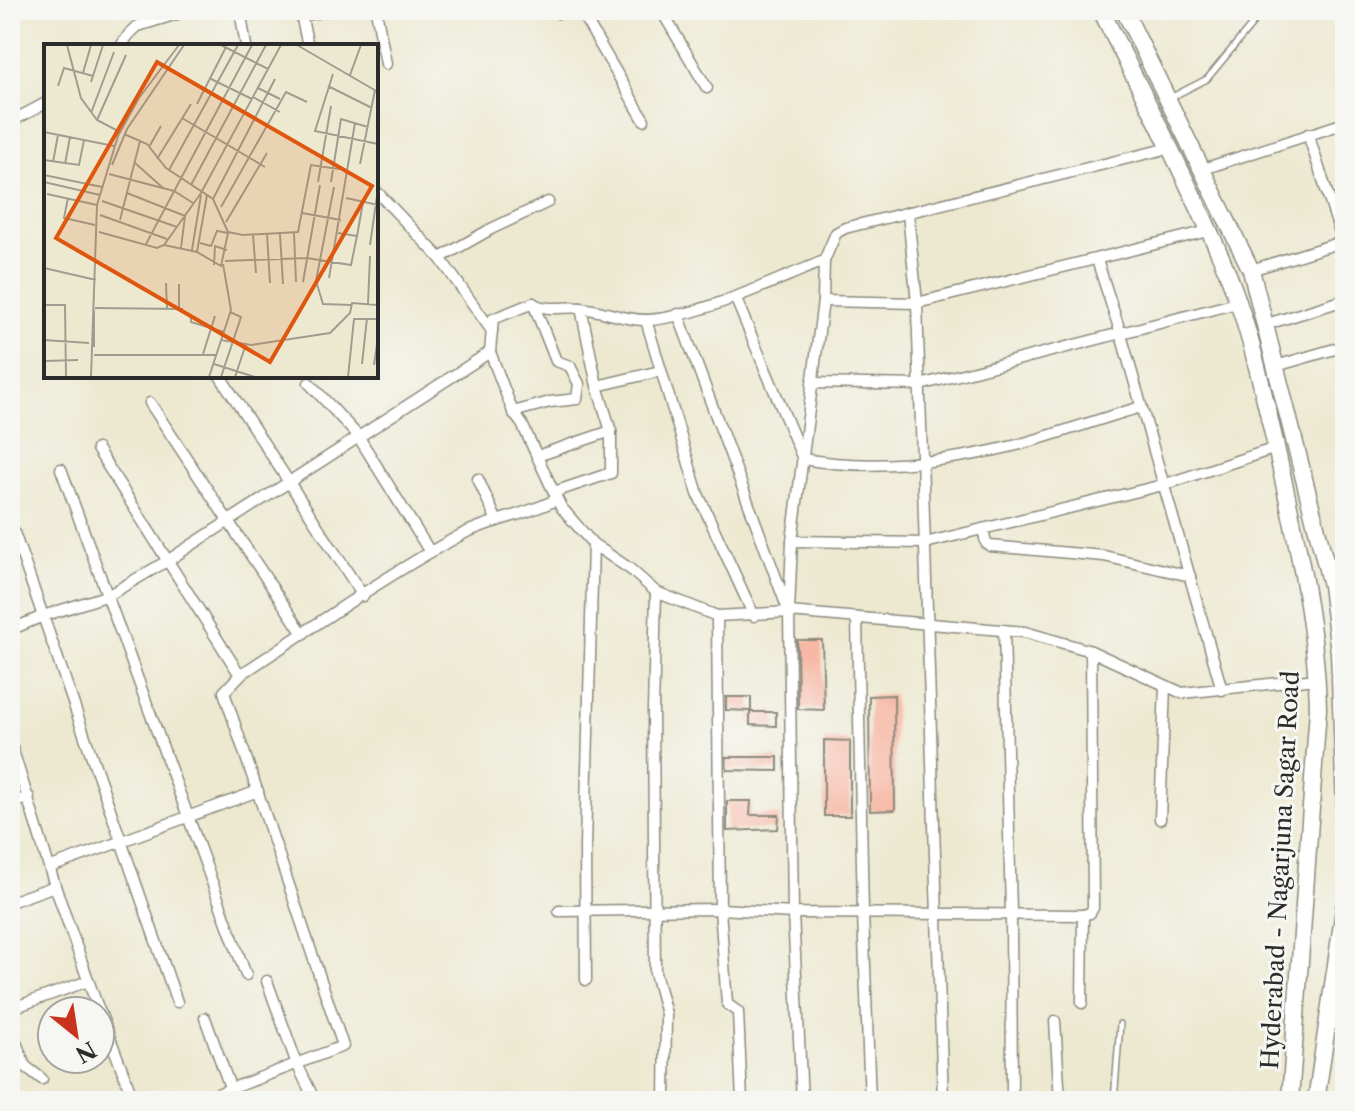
<svg xmlns="http://www.w3.org/2000/svg" width="1355" height="1111" font-family="'Libre Caslon Text',serif">
  <style>
    .building { fill: #f8af9a }
    .lines { fill: none; stroke-linecap: round; stroke-linejoin: round }
    .lane-casing { stroke: #8c8a7e; stroke-width: 8 }
    .street-casing { stroke: #8c8a7e; stroke-width: 13 }
    .primary-casing { stroke: #8c8a7e; stroke-width: 19 }
    .lane { stroke: #fff; stroke-width: 5 }
    .street { stroke: #fff; stroke-width: 10 }
    .primary { stroke: #fff; stroke-width: 16 }
    .labels { text-anchor: middle; dominant-baseline: central; stroke-width: 6; stroke-linejoin: round; paint-order: stroke }
    .street-label { font-size: 24px; fill: #2b2b2b; stroke: #f6f6f2 }
    .inset-road { fill: none; stroke: #9f9d8f; stroke-width: 2 }
    .view { fill: #df570e; fill-opacity: 0.15; stroke: #df570e; stroke-width: 4 }
    .inset-edge { fill: none; stroke: #2b2b2b; stroke-width: 4 }
  </style>
  <rect width="100%" height="100%" fill="#f6f6f2"/>
  <filter id="ink" filterUnits="userSpaceOnUse"><feTurbulence type="fractalNoise" baseFrequency=".0125" numOctaves="2"/><feDisplacementMap in="SourceGraphic" scale="16" xChannelSelector="R" yChannelSelector="G"/><feConvolveMatrix kernelMatrix="1 2 1 2 8 2 1 2 1" color-interpolation-filters="sRGB"/></filter>
  <filter id="wash" filterUnits="userSpaceOnUse"><feTurbulence type="fractalNoise" baseFrequency=".006" numOctaves="4" result="noise"/><feDisplacementMap in="SourceGraphic" scale="32" xChannelSelector="R" yChannelSelector="G"/><feGaussianBlur stdDeviation="1.8" result="paint"/><feColorMatrix in="noise" values="0 0 0 0 0 0 0 0 0 0 0 0 0 0 0 0 0 1.4 0 .05"/><feComposite in="paint" operator="in"/></filter>
  <g filter="url(#wash)">
    <rect width="100%" height="100%" fill="#ede9d1"/>
    <g id="blocks">
      <g class="building">
        <polygon points="797,640 822,640 824,710 798,709"/>
        <polygon points="894,695 895,810 870,811 869,696"/>
        <polygon points="726,697 751,697 751,711 726,710"/>
        <polygon points="750,712 776,712 776,726 750,725"/>
        <polygon points="824,740 850,741 850,816 824,816"/>
        <polygon points="726,757 778,757 778,771 727,770"/>
        <polygon points="727,801 751,801 750,815 779,815 778,829 727,831"/>
      </g>
    </g>
  </g>
  <g filter="url(#ink)">
    <use href="#blocks" fill-opacity="0" stroke="#8c8a7e" stroke-width="2"/>
    <g class="lines">
      <defs>
        <g id="lane">
          <polyline points="1170,98 1207,79 1264,10"/>
          <polyline points="1114,1101 1120,1024"/>
        </g>
        <g id="street">
          <polyline points="240,10 246,46"/>
          <polyline points="300,10 308,46"/>
          <polyline points="376,10 386,64"/>
          <polyline points="504,10 504,11"/>
          <polyline points="580,10 644,120"/>
          <polyline points="661,10 707,88"/>
          <polyline points="558,13 563,10"/>
          <polyline points="302,16 331,10"/>
          <polyline points="121,46 129,34 138,26 190,10"/>
          <polyline points="10,122 46,103"/>
          <polyline points="1308,134 1343,242"/>
          <polyline points="1203,169 1345,123"/>
          <polyline points="376,191 440,258 492,331"/>
          <polyline points="908,214 917,303 943,1101"/>
          <polyline points="440,258 491,229 548,202"/>
          <polyline points="1097,260 1120,331 1222,690"/>
          <polyline points="1251,270 1345,241"/>
          <path d="M735,297L803,459C872,471 949,462 1017,445C1058,434 1099,419 1141,407"/>
          <polyline points="823,301 917,303 1208,231"/>
          <polyline points="581,308 597,386"/>
          <polyline points="678,314 787,607"/>
          <polyline points="646,320 698,494 754,616"/>
          <polyline points="1264,325 1345,300"/>
          <polyline points="1276,366 1345,346"/>
          <polyline points="220,376 363,596"/>
          <polyline points="309,383 358,436 430,552"/>
          <polyline points="812,383 920,385 1237,303"/>
          <polyline points="150,403 303,634"/>
          <polyline points="513,412 550,402 577,399 579,384 570,366 556,361 533,303"/>
          <polyline points="97,449 240,675"/>
          <polyline points="537,456 611,431"/>
          <polyline points="61,469 246,975"/>
          <polyline points="478,479 497,521"/>
          <polyline points="554,492 611,473 611,431 597,386 660,371"/>
          <path d="M557,499L522,424L513,412L490,352L493,319L533,303C546,312 565,306 581,308C603,310 626,321 648,320C700,317 775,280 824,261"/>
          <polyline points="10,521 177,1002"/>
          <polyline points="983,529 986,543 990,546 1104,556 1190,576"/>
          <polyline points="792,541 925,543 1163,485 1276,448"/>
          <polyline points="656,592 653,711 655,973 666,1014 665,1101"/>
          <polyline points="717,616 720,909 727,1004 738,1012 742,1101"/>
          <polyline points="857,619 863,913 870,1101"/>
          <polyline points="10,630 43,616 109,595 167,561 490,352"/>
          <polyline points="1004,630 1011,913 1012,1101"/>
          <polyline points="10,741 55,886 99,1011"/>
          <polyline points="10,804 29,797"/>
          <polyline points="1160,819 1165,686"/>
          <polyline points="51,867 258,791"/>
          <polyline points="10,902 55,886"/>
          <polyline points="559,911 720,909 793,913 1083,915"/>
          <polyline points="586,980 585,846 593,544"/>
          <polyline points="267,981 297,1064 315,1101"/>
          <polyline points="1082,1003 1083,915 1090,913 1093,908 1091,651"/>
          <polyline points="10,1009 88,981"/>
          <polyline points="100,1012 134,1101"/>
          <polyline points="205,1018 235,1101"/>
          <polyline points="1055,1021 1060,1101"/>
          <polyline points="10,1026 25,1066 42,1079"/>
          <path d="M199,1101L343,1046L224,692L240,675C312,628 383,577 459,536C490,519 526,516 557,499L561,507L593,544L630,569L656,592L717,616L789,612L1025,632L1091,651L1182,693L1317,679"/>
          <polyline points="302,1101 313,1096"/>
          <polyline points="802,1101 793,913 789,612 792,541 823,301 824,261 836,233 845,228 1169,148"/>
        </g>
        <g id="primary">
          <path d="M1101,10C1141,91 1184,172 1220,255C1247,316 1261,382 1276,447C1295,534 1316,619 1318,709L1290,1101"/>
          <polyline points="1124,10 1251,270 1331,585 1339,652 1345,806"/>
          <polyline points="1316,1101 1345,903"/>
        </g>
      </defs>
      <use href="#lane" class="lane-casing"/>
      <use href="#street" class="street-casing"/>
      <use href="#primary" class="primary-casing"/>
      <use href="#lane" class="lane"/>
      <use href="#street" class="street"/>
      <use href="#primary" class="primary"/>
    </g>
  </g>
  <g class="labels">
    <g class="street-label">
      <text transform="translate(1280 870) rotate(-87)">Hyderabad - Nagarjuna Sagar Road</text>
    </g>
  </g>
  <g transform="translate(44 44)">
    <rect width="334" height="334" fill="#ede9d1"/>
    <path class="inset-road" d="M23,1L37,54L53,76L76,88M177,1L224,25M253,1L334,48M39,29L47,1M289,30L271,87L334,100M306,31L317,1M165,34L208,55M47,38L59,1M14,42L20,24L49,32M284,42L328,64M214,44L236,55M209,53L236,68M153,60L182,3M47,69L70,8M138,74L221,123M53,76L82,11M0,88L70,102M80,90L103,100L122,124L169,155L184,188L199,191L254,188L267,121L302,126M105,103L117,82M113,115L147,60M0,116L35,121L40,96M9,118L14,91M90,118L119,144M21,120L26,93M316,120L331,46M68,121L83,85L140,1M125,126L194,1M65,130L130,147L149,159M0,131L58,143M0,138L56,151M274,138L287,62M287,138L297,75L324,83M147,141L222,1M290,143L272,237L279,260L307,261M83,149L141,172L137,204M3,150L53,161M24,154L20,174L51,181M302,154L334,161M169,155L231,35M58,157L133,183M177,163L242,48L263,58M258,169L297,176M56,171L123,195M76,176L96,97M182,178L223,109M55,188L113,204L120,201L157,149L237,1M250,189L252,238M294,189L313,192L319,158M223,190L226,239M236,190L239,240M209,191L212,229M156,199L167,202L173,187L184,189M102,200L208,1M120,201L153,208L177,222L184,189M326,201L333,152M148,206L157,151M153,208L163,151M181,217L263,214L307,221L313,192M170,221L171,202L183,206M0,224L52,236M285,234L311,79M259,238L276,141M122,239L123,265M135,240V265M324,260L326,212M0,261H21L22,333M51,264L139,265M147,270V278L180,288M0,296L45,299M177,296L207,301L286,289L306,269L308,259L334,261M50,303V266M159,310L171,272M50,311H172M0,317L34,316M170,320L211,333M318,320L323,274M330,321L334,293M47,333L53,161L74,92L95,54L135,1M165,333L187,266L179,220M177,333L197,273L186,268M191,333L202,300M304,333L310,275H334"/>
    <path class="view" d="M113,18L328,142L226,318L12,194Z"/>
    <rect width="334" height="334" class="inset-edge"/>
  </g>
  <rect width="1355" height="1111" fill="none" stroke="#f6f6f2" stroke-width="40"/>
  <g transform="translate(76 1035) rotate(150)"><circle r="38" fill="#f6f6f2" stroke="#a5a5a2" stroke-width="2"/>
  <path d="M0-6L14 30L0 20L-14 30Z" fill="#c8321e"/>
  <text y="-12" font-size="22" font-weight="bold" text-anchor="middle" fill="#2b2b2b">N</text>
  </g>
</svg>
